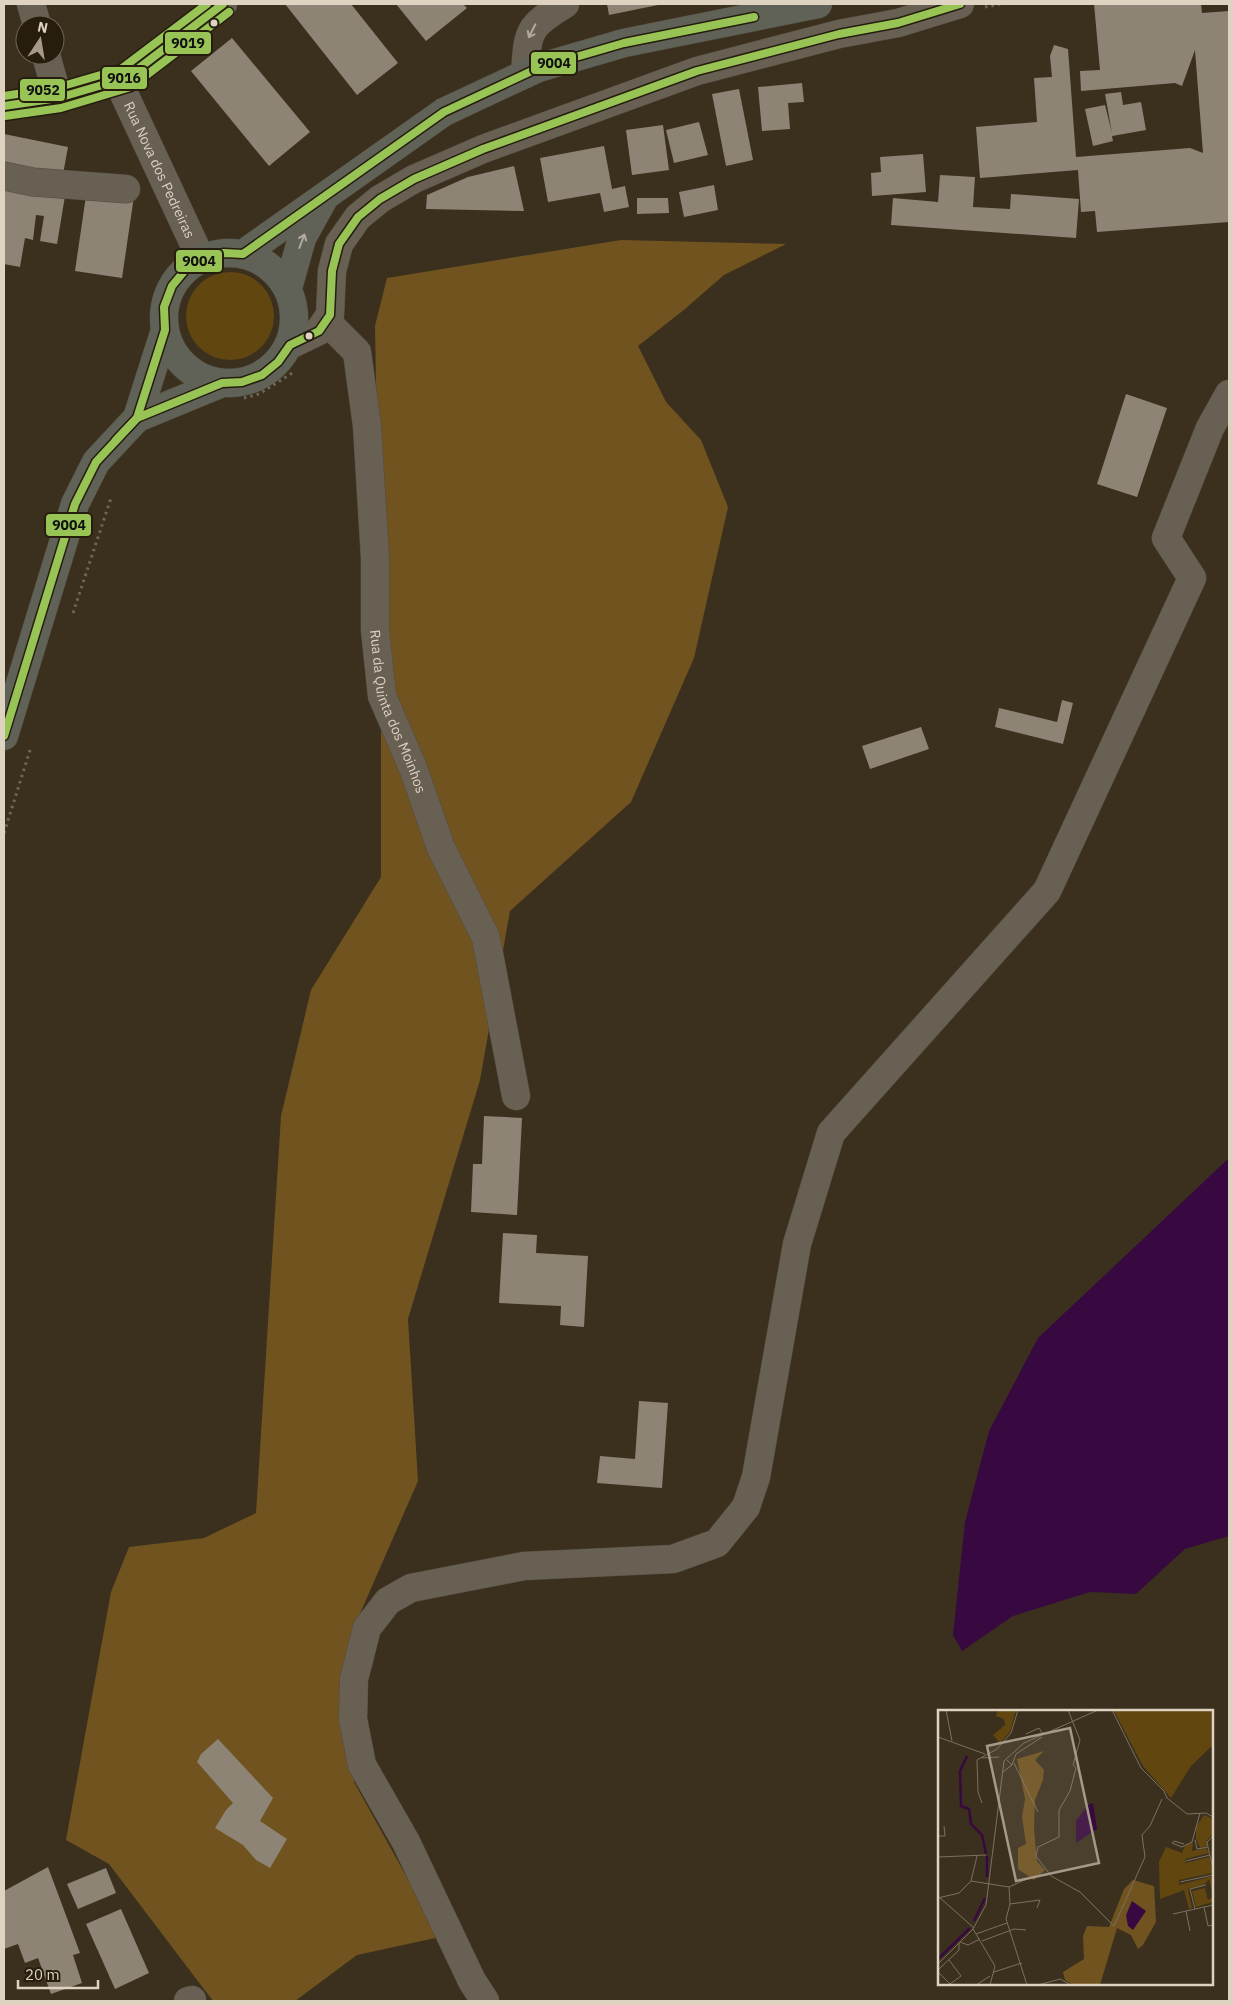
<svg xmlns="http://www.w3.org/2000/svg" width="1233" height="2005" font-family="'IBM Plex Sans',sans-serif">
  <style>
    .green { fill: #614610 }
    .forest { fill: #70531f }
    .water { fill: #370940 }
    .building { fill: #8e8475 }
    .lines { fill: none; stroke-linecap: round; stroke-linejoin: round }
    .minor-casing { stroke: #554d3f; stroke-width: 29 }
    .major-casing { stroke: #554d3f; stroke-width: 29 }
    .path { stroke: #6d665a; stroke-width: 3; stroke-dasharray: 2.5 4; stroke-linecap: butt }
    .minor { stroke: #676053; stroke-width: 28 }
    .major { stroke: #606258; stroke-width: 28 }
    .bus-1-casing { stroke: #261d0f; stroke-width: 11 }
    .bus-2-casing { stroke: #261d0f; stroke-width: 11 }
    .bus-3-casing { stroke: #261d0f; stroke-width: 11 }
    .bus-4-casing { stroke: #261d0f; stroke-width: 11 }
    .bus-1 { stroke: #98c455; stroke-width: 8 }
    .bus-2 { stroke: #98c455; stroke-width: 8 }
    .bus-3 { stroke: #98c455; stroke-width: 8 }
    .bus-4 { stroke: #98c455; stroke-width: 8 }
    .oneway { stroke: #b4aa9a }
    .oneway2 { stroke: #b2ab9c }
    .bus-dot { fill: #ded2c0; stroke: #261d0f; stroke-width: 2 }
    .labels { text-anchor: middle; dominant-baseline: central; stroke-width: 5; stroke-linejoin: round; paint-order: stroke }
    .street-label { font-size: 14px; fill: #ded2c0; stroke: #261d0f }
    .inset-river { fill: none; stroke: #370940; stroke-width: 2.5 }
    .inset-road { fill: none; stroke: #7c715f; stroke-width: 1 }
    .view { fill: #a59987; fill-opacity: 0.15; stroke: #a59987; stroke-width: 2.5 }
    .inset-edge { fill: none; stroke: #ded2c0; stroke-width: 2.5 }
    .line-badge { stroke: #261d0f; stroke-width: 2 }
    .pale-badge-label { font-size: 14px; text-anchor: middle; font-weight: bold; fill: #111 }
  </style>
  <rect width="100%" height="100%" fill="#3b301e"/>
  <circle class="green" cx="230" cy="316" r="44"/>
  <polygon class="forest" points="621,240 786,244 724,275 685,309 638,346 666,402 701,440 728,507 694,658 631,802 510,911 480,1080 408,1319 418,1481 355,1625 354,1782 440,1937 357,1955 295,2001 213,2001 109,1864 66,1840 111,1592 129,1547 204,1538 256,1513 281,1116 311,990 381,877 381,671 375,326 387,278"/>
  <polygon class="water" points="1229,1158 1229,1536 1185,1549 1136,1594 1090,1592 1013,1616 962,1651 953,1635 965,1522 989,1431 1038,1338"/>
  <g class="building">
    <polygon points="285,4 351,4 398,63 357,95"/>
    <polygon points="396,4 463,4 467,8 426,41"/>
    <polygon points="607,4 658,4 658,5 609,15"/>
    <polygon points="1094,4 1201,4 1202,13 1229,11 1229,222 1097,232 1095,211 1081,212 1078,170 980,178 976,127 1037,122 1034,78 1052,77 1050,56 1054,45 1068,49 1076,157 1190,148 1203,153 1195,50 1182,86 1175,83 1081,91 1080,71 1100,70"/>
    <polygon points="232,38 310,132 269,166 191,71"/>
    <polygon points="802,83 804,102 788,103 790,129 762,131 758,87"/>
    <polygon points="739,89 753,160 726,166 712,94"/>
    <polygon points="1121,92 1123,105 1141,102 1146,130 1112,136 1113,141 1093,146 1085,109 1105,105 1112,133 1105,94"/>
    <polygon points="699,122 708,155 674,163 666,130"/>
    <polygon points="663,125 669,170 632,175 626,130"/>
    <polygon points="4,134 68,147 63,174 4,162"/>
    <polygon points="604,146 612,189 625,186 629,207 604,212 600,193 548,202 540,158"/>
    <polygon points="923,154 926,192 872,196 871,173 881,172 880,157"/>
    <polygon points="514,166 524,211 426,209 427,195 468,177"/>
    <polygon points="940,175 975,177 973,207 1010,209 1011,194 1079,199 1076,238 891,225 893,198 938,202"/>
    <polygon points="4,180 66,190 57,244 40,241 44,216 36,215 33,240 25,238 20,267 4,264"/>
    <polygon points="714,185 718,210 684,217 679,192"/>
    <polygon points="87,189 134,196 122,278 75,271"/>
    <polygon points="637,198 668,198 669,213 637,214"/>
    <polygon points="1126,394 1167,408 1137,497 1097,484"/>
    <polygon points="1062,700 1073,703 1063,744 995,727 999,708 1057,722"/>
    <polygon points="921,727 929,749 870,769 862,746"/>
    <polygon points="484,1116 522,1118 517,1215 471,1212 473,1164 482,1164"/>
    <polygon points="503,1233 537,1235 536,1253 588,1256 584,1327 560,1325 561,1306 499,1303"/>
    <polygon points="639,1401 668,1403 662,1488 597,1483 600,1456 635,1459"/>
    <polygon points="218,1739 273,1798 260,1821 287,1839 270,1868 256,1860 243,1845 215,1828 226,1810 233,1803 197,1762 201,1754"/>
    <polygon points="48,1867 80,1953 73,1955 82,1983 51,1994 38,1958 25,1963 18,1944 4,1949 4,1891"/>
    <polygon points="106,1868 116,1893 78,1909 67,1884"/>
    <polygon points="121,1909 149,1973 115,1989 86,1924"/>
  </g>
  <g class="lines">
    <defs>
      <g id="minor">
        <polyline points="31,4 37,25"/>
        <polyline points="46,55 58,98"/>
        <path d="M525,74C528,30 527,28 565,4"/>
        <path id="s1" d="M118,81L201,259"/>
        <polyline points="4,106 58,98 126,78 223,4"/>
        <polyline points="4,176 33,182 126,189"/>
        <path id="s2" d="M326,321L357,352L367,426L375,558V630L382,696L413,768L441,848L486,938L516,1096"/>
        <polyline points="290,345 319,331 330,315 332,271 339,244 358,217 380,199 414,179 483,149 697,71 839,34 898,23 960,4"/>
        <polyline points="188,2001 192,2000"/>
        <polyline points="485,2001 472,1981 406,1842 362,1765 353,1719 354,1679 367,1628 388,1601 411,1588 524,1566 673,1559 717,1543 746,1507 756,1477 797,1244 831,1133 1047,891 1192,578 1166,538 1210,428 1229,394"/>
      </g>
      <g id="major">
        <circle cx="229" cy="318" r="65"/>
        <polyline points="243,254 444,112 538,68 624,43 818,4"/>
        <polyline points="288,288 302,238 323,200"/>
        <polyline points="137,418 165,330"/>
        <polyline points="4,736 75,504 96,462 137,418 222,383"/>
      </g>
    </defs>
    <use href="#minor" class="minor-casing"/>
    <use href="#major" class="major-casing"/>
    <g class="path">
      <polyline points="985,7 1001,4"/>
      <polyline points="244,398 259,394 294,372"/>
      <polyline points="73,613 111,498"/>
      <polyline points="4,833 31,747"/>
    </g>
    <use href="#minor" class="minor"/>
    <use href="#major" class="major"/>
    <defs>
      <g id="bus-1">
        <polyline points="116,440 137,418 165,330 164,307 172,286 186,269 205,257 224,253 243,254 444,112 538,68 624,43 754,17"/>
        <polyline points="4,736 75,504 96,462 137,418 222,383 242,382 262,375 278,362 290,345 319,331 330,315 332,271 339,244 358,217 380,199 414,179 483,149 697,71 839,34 898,23 960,4"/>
      </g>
      <polyline id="bus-2" points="4,106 58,98 126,78 223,4"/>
      <polyline id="bus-3" points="5,116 61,108 131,87 229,12"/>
      <polyline id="bus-4" points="4,96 56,88 121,69 207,4"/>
    </defs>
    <use href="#bus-1" class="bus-1-casing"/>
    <use href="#bus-2" class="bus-2-casing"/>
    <use href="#bus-3" class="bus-3-casing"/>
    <use href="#bus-4" class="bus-4-casing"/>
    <use href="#bus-1" class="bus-1"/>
    <use href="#bus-2" class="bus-2"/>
    <use href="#bus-3" class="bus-3"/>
    <use href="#bus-4" class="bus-4"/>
  </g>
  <defs><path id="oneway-shaft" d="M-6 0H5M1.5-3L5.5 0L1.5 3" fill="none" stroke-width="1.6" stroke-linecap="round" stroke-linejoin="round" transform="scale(1.25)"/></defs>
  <use class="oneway" href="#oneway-shaft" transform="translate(532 31) rotate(117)"/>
  <use class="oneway2" href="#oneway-shaft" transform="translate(302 241) rotate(-69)"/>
  <g class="bus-dot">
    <circle cx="214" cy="23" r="4.5"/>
    <circle cx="309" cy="336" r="4.5"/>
  </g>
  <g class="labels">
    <g class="street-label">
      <text stroke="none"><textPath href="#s1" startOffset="98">Rua Nova dos Pedreiras</textPath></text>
      <text stroke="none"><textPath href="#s2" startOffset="408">Rua da Quinta dos Moinhos</textPath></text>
    </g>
  </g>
  <g transform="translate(938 1710)">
    <rect width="275" height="275" fill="#3b301e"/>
    <path d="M60,0H78L72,22L62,33L55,25L67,15L66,9L58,6ZM275,0V35L253,56L233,88L205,56L176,1ZM266,105L275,109V124L269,130V136L262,138L258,129V117ZM255,132L254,141L268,138L271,143L247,149L248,153L271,147L275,163L241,170V175L275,166V186L271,169L266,175L250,179L254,198L251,199L246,180L222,189L221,152L228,137L244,143L247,136ZM267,178L270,190L275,187V192L258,197L254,181Z" fill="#614610"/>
    <path d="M106,41L97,50L106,60L105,70L97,90L96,119L99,151L107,160L96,170L80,159V138L88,134L84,107L87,89L79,49ZM195,170L216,176L218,212L205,235L200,239L193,225L179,218L162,275H135L127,270L125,262L146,249L145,226L149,216L171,217L186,179Z" fill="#70531f"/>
    <path d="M155,93L159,119L138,133V111L150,95ZM194,191L208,201L195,220L190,216L188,205Z" fill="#370940"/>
    <path class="inset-river" d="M29,46L22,61L23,96L31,99L33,114L44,125L48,144M49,146V167M36,211L47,188M0,249L32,218"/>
    <path class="inset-road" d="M8,0L14,31M130,0L142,30L135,55L138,58L132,81L121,100V127L100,137L98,146L113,166L142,182L176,216L207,147L204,125L212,116L224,89M174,0L203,58L226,81L229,88L249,104L268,103L275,107M88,24L101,18L105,24M0,27L47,44M44,48L61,47M76,53L100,102M74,55L78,44L104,27M65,62L74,55L69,50M44,93L40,82L39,50L59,39L73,23L80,0M0,126H7L6,116M275,126L269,132L275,160M257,130L259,139L270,137M246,134L236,131L234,133L244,137L254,132L262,103M0,147L48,145M248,151L272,145M33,171L71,177L72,194L102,190L99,198M242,172L275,165M71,177L91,168M1,187L36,218M0,188L21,183L33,171L39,146M72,194L68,209L89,275M266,197L270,216L275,215M257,199L252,179L268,175M248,201L252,221M235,204L275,195M35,219L57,256L52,275M38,224L69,213M44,231L76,219L88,220M22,232L30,235L42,229M0,254L35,219L48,195L66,51L86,33L160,0M0,260L21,240V233M0,262L12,274L23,266L11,250M56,262L84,253M38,275L52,266M100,275L122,269L133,275"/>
    <path class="view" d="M132,18L161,153L78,171L49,36Z"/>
    <rect width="275" height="275" class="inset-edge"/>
  </g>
  <g class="line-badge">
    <rect x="164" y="31" width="48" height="24" rx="5" fill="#98c455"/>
    <rect x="530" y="51" width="47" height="24" rx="5" fill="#98c455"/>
    <rect x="101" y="66" width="47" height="24" rx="5" fill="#98c455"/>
    <rect x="19" y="78" width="47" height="24" rx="5" fill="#98c455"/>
    <rect x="175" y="249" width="48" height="24" rx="5" fill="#98c455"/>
    <rect x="45" y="513" width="47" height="24" rx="5" fill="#98c455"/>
  </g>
  <g class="pale-badge-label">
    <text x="188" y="48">9019</text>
    <text x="554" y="68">9004</text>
    <text x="124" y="83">9016</text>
    <text x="43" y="95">9052</text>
    <text x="199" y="266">9004</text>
    <text x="69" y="530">9004</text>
  </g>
  <rect width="1233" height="2005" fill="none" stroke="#ded2c0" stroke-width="10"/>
  <g transform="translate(40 40) rotate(12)"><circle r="24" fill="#261d0f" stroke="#706556"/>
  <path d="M0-4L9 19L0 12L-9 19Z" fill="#a59987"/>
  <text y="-8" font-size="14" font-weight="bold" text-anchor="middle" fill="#ded2c0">N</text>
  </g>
  <path d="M18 1980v8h80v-8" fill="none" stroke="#ded2c0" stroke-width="2.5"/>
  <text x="25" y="1980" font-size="15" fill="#ded2c0" stroke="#261d0f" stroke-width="4" paint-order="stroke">20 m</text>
</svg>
